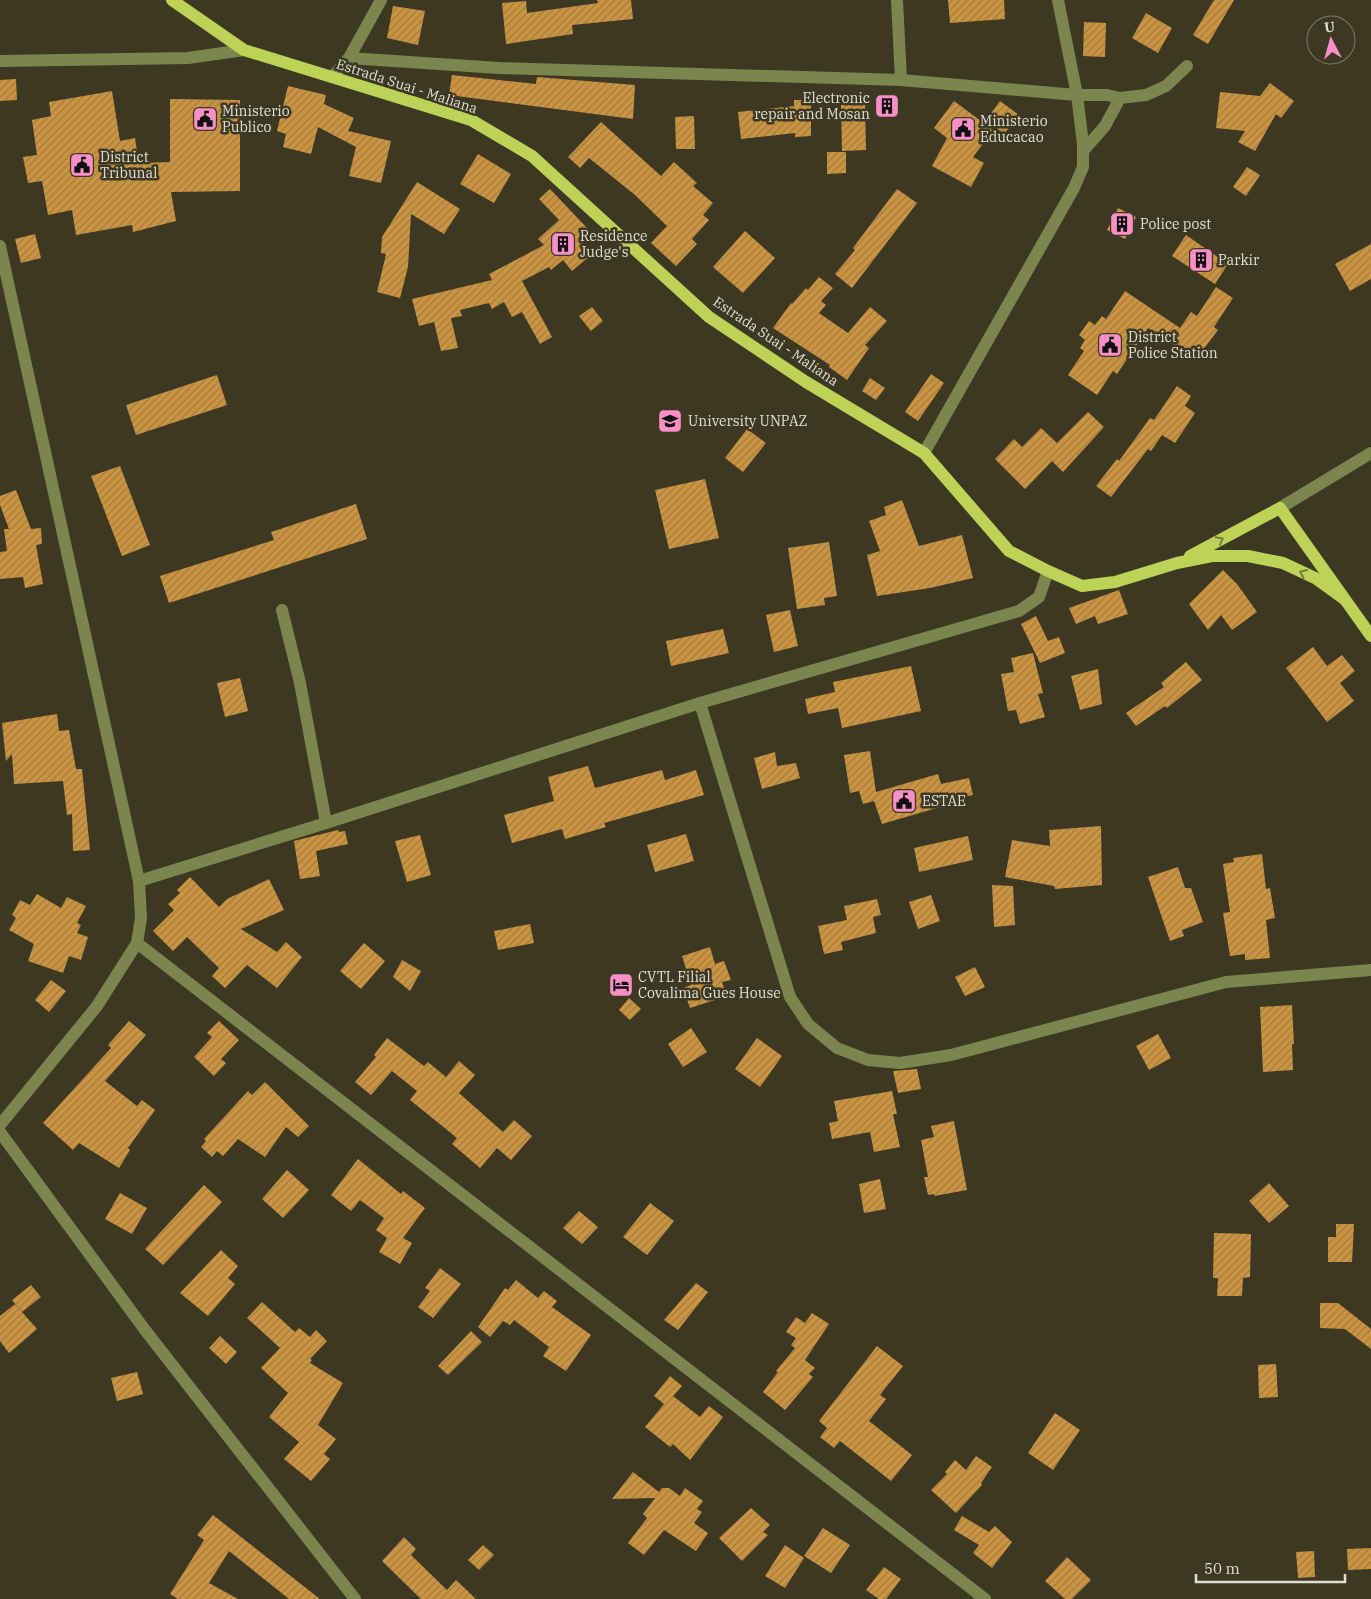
<svg xmlns="http://www.w3.org/2000/svg" width="1371" height="1599" font-family="'IBM Plex Serif',serif">
  <style>
    .building { fill: url(#building-hatch) }
    .lines { fill: none; stroke-linecap: round; stroke-linejoin: round }
    .minor { stroke: #7a864e; stroke-width: 12 }
    .major { stroke: #bdd357; stroke-width: 12 }
    .oneway { stroke: #777e3a }
    .labels { text-anchor: middle; dominant-baseline: central; stroke-width: 5; stroke-linejoin: round; paint-order: stroke }
    .street-label { font-size: 14px; fill: #e1ded1; stroke: #3d3822 }
    .poi-label { font-size: 14px; fill: #e1ded1; stroke: #3d3822; text-anchor: start }
  </style>
  <defs>
    <pattern id="building-hatch" width="6" height="6" patternUnits="userSpaceOnUse" patternTransform="scale(1.25)"><rect width="6" height="6" fill="#ca9442"/><path d="M-1 1l2-2M0 6l6-6M5 7l2-2" fill="none" stroke="#a27c41"/></pattern>
  </defs>
  <rect width="100%" height="100%" fill="#3d3822"/>
  <g class="building">
    <polygon points="597,0 631,0 633,19 572,25 573,34 506,44 502,3 526,1 527,13 598,3"/>
    <polygon points="948,0 1004,0 1005,19 950,23"/>
    <polygon points="1214,0 1234,0 1208,44 1193,35"/>
    <polygon points="393,6 425,11 418,45 387,38"/>
    <polygon points="1146,13 1172,28 1158,53 1132,38"/>
    <polygon points="1084,22 1106,23 1105,57 1083,56"/>
    <polygon points="452,75 536,84 537,77 635,85 633,119 449,95"/>
    <polygon points="16,79 17,100 0,101 0,80"/>
    <polygon points="1270,83 1294,101 1281,118 1276,114 1255,151 1238,142 1245,131 1216,128 1220,92 1260,96"/>
    <polygon points="288,86 326,95 324,104 354,118 348,131 391,141 381,183 349,176 356,147 318,127 311,154 283,147 286,134 277,131"/>
    <polygon points="112,91 120,141 135,138 139,163 170,162 170,99 240,100 240,191 171,192 176,221 133,232 132,225 76,235 72,210 48,215 42,181 28,183 23,157 37,155 32,120 51,116 49,102"/>
    <polygon points="794,100 811,100 811,136 795,137 795,133 741,139 738,112 794,106"/>
    <polygon points="954,101 993,130 973,157 984,163 971,187 932,166 947,138 934,128"/>
    <polygon points="1000,101 1019,115 1004,134 986,120"/>
    <polygon points="841,105 865,105 866,150 842,151"/>
    <polygon points="694,116 695,149 676,149 675,117"/>
    <polygon points="601,122 661,176 674,162 697,183 693,186 713,203 703,215 709,220 692,239 697,244 676,266 651,243 667,226 635,195 589,158 580,168 568,157"/>
    <polygon points="827,152 846,152 846,173 827,174"/>
    <polygon points="478,154 511,174 494,203 460,184"/>
    <polygon points="1247,167 1260,175 1246,196 1233,187"/>
    <polygon points="417,182 460,209 444,234 411,214 408,267 400,298 377,292 386,254 381,253 382,237"/>
    <polygon points="550,189 588,229 578,238 592,254 572,271 563,260 551,270 549,267 522,281 552,337 540,344 522,312 512,317 504,302 492,309 489,303 460,310 462,316 451,318 458,348 441,351 434,322 419,326 412,299 492,280 489,274 544,245 538,239 559,220 539,199"/>
    <polygon points="897,189 917,203 852,288 835,274 855,250 853,248"/>
    <polygon points="1118,208 1136,217 1125,239 1107,230"/>
    <polygon points="745,231 775,258 743,293 713,267"/>
    <polygon points="35,234 41,258 21,263 15,239"/>
    <polygon points="1186,235 1228,264 1215,284 1172,256"/>
    <polygon points="1371,244 1371,279 1350,291 1335,264"/>
    <polygon points="819,277 833,288 821,301 826,305 819,313 848,333 870,307 887,321 865,345 869,348 847,380 829,367 830,365 773,328 791,303 792,304 806,288 808,290"/>
    <polygon points="1216,287 1233,298 1214,327 1218,330 1196,359 1148,328 1117,374 1113,371 1097,395 1068,375 1084,351 1080,348 1085,340 1079,335 1089,321 1095,325 1102,316 1106,319 1125,291 1180,328 1191,312 1197,316"/>
    <polygon points="592,307 603,321 591,331 579,316"/>
    <polygon points="931,374 944,383 918,421 905,412"/>
    <polygon points="217,375 227,405 136,435 126,405"/>
    <polygon points="870,378 885,388 876,400 862,391"/>
    <polygon points="1177,386 1191,396 1185,406 1195,413 1175,443 1162,435 1151,451 1148,449 1111,497 1096,486 1117,459 1119,461 1150,418 1154,420"/>
    <polygon points="1088,412 1104,427 1063,472 1052,461 1025,489 995,459 1014,439 1022,447 1041,428 1057,443"/>
    <polygon points="747,429 766,443 743,472 725,458"/>
    <polygon points="120,466 150,545 122,556 91,476"/>
    <polygon points="705,479 719,538 669,549 655,490"/>
    <polygon points="16,490 31,529 41,528 42,544 36,545 43,584 25,588 23,577 0,579 0,552 7,551 4,529 9,529 0,505 0,496"/>
    <polygon points="902,500 919,546 962,535 973,578 930,588 877,596 867,555 880,551 869,521 886,515 884,507"/>
    <polygon points="356,504 367,539 169,603 160,576 274,540 271,532"/>
    <polygon points="829,542 837,596 824,598 825,605 797,609 788,548"/>
    <polygon points="1223,570 1237,584 1257,612 1232,630 1221,615 1208,630 1189,604"/>
    <polygon points="1119,590 1128,614 1098,624 1095,616 1076,624 1069,608"/>
    <polygon points="790,610 798,646 774,652 766,615"/>
    <polygon points="1036,616 1048,641 1059,637 1065,653 1040,663 1021,624"/>
    <polygon points="723,629 729,653 671,666 666,641"/>
    <polygon points="1313,647 1327,666 1342,655 1355,671 1340,683 1354,701 1327,722 1286,668"/>
    <polygon points="1033,653 1043,693 1038,694 1045,717 1020,724 1016,710 1008,711 1001,674 1014,672 1011,658"/>
    <polygon points="1186,662 1202,680 1167,708 1165,706 1136,726 1126,713 1164,687 1161,683"/>
    <polygon points="911,666 921,711 842,728 838,708 808,714 805,699 835,692 833,682"/>
    <polygon points="1098,669 1102,704 1080,710 1071,676"/>
    <polygon points="240,678 248,711 225,717 217,683"/>
    <polygon points="57,714 59,731 69,730 76,769 82,769 90,850 73,851 72,814 67,815 63,781 14,784 12,754 6,761 2,723"/>
    <polygon points="870,751 876,792 938,774 941,784 969,778 973,795 946,800 947,805 882,824 874,801 863,804 859,791 850,793 844,755"/>
    <polygon points="775,752 777,766 796,763 800,778 762,789 754,758"/>
    <polygon points="588,766 595,788 662,770 665,780 696,770 704,795 604,823 606,827 565,839 562,829 512,843 504,815 554,801 548,777"/>
    <polygon points="1101,826 1102,885 1055,889 1054,886 1005,877 1012,840 1050,846 1049,830"/>
    <polygon points="338,830 339,832 345,831 348,844 316,851 320,876 300,879 294,841"/>
    <polygon points="686,834 694,861 655,872 647,845"/>
    <polygon points="420,835 431,875 407,882 395,841"/>
    <polygon points="968,836 973,860 919,872 914,848"/>
    <polygon points="1262,854 1266,889 1270,888 1275,918 1266,920 1270,958 1245,960 1245,954 1230,956 1223,913 1230,912 1223,864 1234,862 1233,858"/>
    <polygon points="1178,867 1185,888 1191,888 1203,922 1182,930 1184,936 1170,941 1148,877"/>
    <polygon points="190,877 219,907 227,899 269,879 284,910 241,929 277,952 286,942 302,957 277,988 247,965 225,988 212,976 219,968 187,937 173,951 153,931 174,910 168,904 180,893 177,890"/>
    <polygon points="992,885 1013,886 1015,925 994,927"/>
    <polygon points="37,894 61,908 67,897 86,906 77,923 81,925 77,933 88,937 81,960 69,956 63,973 28,961 34,944 9,930 16,918 12,915 20,900 30,905"/>
    <polygon points="931,895 940,921 918,929 909,902"/>
    <polygon points="877,899 881,915 873,917 876,933 841,942 843,950 824,954 818,926 847,920 844,906"/>
    <polygon points="530,924 534,943 498,950 494,931"/>
    <polygon points="364,943 385,961 361,989 340,971"/>
    <polygon points="710,947 715,964 724,961 731,980 722,982 727,996 690,1008 683,988 691,985 682,956"/>
    <polygon points="402,960 421,971 410,991 393,977"/>
    <polygon points="975,967 985,987 965,996 955,977"/>
    <polygon points="51,980 66,991 49,1012 35,1000"/>
    <polygon points="629,998 641,1009 630,1020 619,1010"/>
    <polygon points="1292,1005 1294,1044 1292,1044 1293,1070 1263,1072 1260,1007"/>
    <polygon points="129,1021 146,1035 105,1081 137,1106 142,1100 155,1110 128,1148 130,1150 119,1168 79,1143 73,1150 43,1123 111,1048 108,1045"/>
    <polygon points="219,1021 239,1040 221,1059 226,1063 214,1076 194,1057 212,1037 207,1033"/>
    <polygon points="691,1028 707,1052 683,1067 668,1044"/>
    <polygon points="1158,1034 1171,1058 1149,1070 1136,1046"/>
    <polygon points="387,1038 424,1066 428,1062 446,1077 459,1061 475,1075 459,1093 503,1132 514,1120 532,1136 511,1160 497,1148 480,1168 452,1144 457,1138 410,1100 417,1091 392,1071 371,1095 355,1082 376,1057 374,1055"/>
    <polygon points="757,1038 782,1056 760,1087 735,1069"/>
    <polygon points="917,1069 921,1089 898,1093 893,1071"/>
    <polygon points="265,1082 309,1126 298,1137 286,1127 265,1157 238,1139 223,1156 217,1151 212,1157 201,1147 206,1141 204,1139 248,1091 252,1095"/>
    <polygon points="892,1091 897,1114 893,1114 900,1147 874,1152 870,1132 832,1139 829,1123 838,1121 834,1101"/>
    <polygon points="954,1121 967,1190 934,1196 934,1194 928,1195 924,1177 928,1177 921,1140 934,1137 931,1126"/>
    <polygon points="358,1159 401,1194 403,1191 425,1208 403,1238 412,1243 400,1264 379,1252 387,1238 376,1230 384,1218 360,1200 351,1211 331,1195"/>
    <polygon points="287,1170 309,1190 283,1218 262,1199"/>
    <polygon points="880,1179 886,1209 864,1213 859,1184"/>
    <polygon points="1269,1183 1289,1206 1269,1223 1249,1201"/>
    <polygon points="204,1185 222,1202 163,1265 145,1249"/>
    <polygon points="120,1193 147,1208 132,1234 105,1219"/>
    <polygon points="650,1203 674,1221 647,1255 623,1237"/>
    <polygon points="579,1211 598,1227 582,1244 563,1228"/>
    <polygon points="1336,1224 1354,1224 1352,1262 1328,1262 1328,1237 1336,1237"/>
    <polygon points="1214,1233 1251,1234 1250,1277 1243,1278 1242,1296 1217,1296 1218,1278 1213,1278"/>
    <polygon points="221,1250 238,1266 228,1278 235,1284 208,1316 180,1293"/>
    <polygon points="440,1268 461,1284 433,1318 418,1307 430,1291 425,1288"/>
    <polygon points="516,1280 538,1298 544,1291 557,1301 552,1307 591,1335 566,1371 543,1356 549,1347 514,1320 510,1325 503,1321 490,1337 478,1327 505,1288 508,1290"/>
    <polygon points="696,1283 708,1292 678,1330 664,1320"/>
    <polygon points="31,1285 41,1297 22,1312 12,1300"/>
    <polygon points="262,1302 295,1332 299,1328 310,1337 316,1330 327,1341 310,1359 312,1360 310,1363 343,1383 318,1425 336,1439 324,1454 330,1459 311,1481 284,1459 299,1442 269,1417 288,1393 261,1368 280,1348 247,1318"/>
    <polygon points="1320,1303 1338,1303 1371,1329 1371,1349 1345,1329 1320,1328"/>
    <polygon points="15,1304 37,1329 9,1353 0,1341 0,1316"/>
    <polygon points="812,1313 829,1324 805,1360 815,1368 809,1374 813,1377 785,1410 763,1392 778,1372 776,1371 795,1348 791,1345 796,1338 786,1332 796,1317 805,1323"/>
    <polygon points="471,1331 482,1342 448,1375 438,1366"/>
    <polygon points="220,1336 237,1352 226,1364 209,1348"/>
    <polygon points="877,1346 903,1366 880,1395 886,1399 869,1421 912,1455 891,1481 840,1441 834,1448 820,1437 827,1428 819,1421"/>
    <polygon points="1276,1364 1278,1397 1259,1398 1258,1365"/>
    <polygon points="137,1372 143,1394 117,1401 111,1378"/>
    <polygon points="670,1376 682,1386 673,1396 700,1417 709,1406 723,1417 690,1460 673,1444 670,1447 645,1427 664,1404 654,1396"/>
    <polygon points="1055,1413 1080,1430 1053,1470 1028,1453"/>
    <polygon points="976,1456 992,1467 981,1483 982,1485 956,1513 931,1490 947,1474 945,1472 955,1460 966,1470"/>
    <polygon points="633,1472 659,1492 662,1488 669,1488 680,1496 685,1488 703,1501 697,1509 702,1512 694,1523 708,1533 696,1551 664,1530 644,1555 628,1543 647,1518 643,1514 655,1498 612,1499"/>
    <polygon points="751,1508 770,1525 763,1532 768,1535 742,1561 719,1538"/>
    <polygon points="213,1515 320,1599 289,1599 229,1551 209,1583 238,1599 178,1599 170,1594 204,1540 197,1535"/>
    <polygon points="962,1516 989,1532 995,1526 1012,1542 992,1568 973,1553 979,1545 954,1530"/>
    <polygon points="823,1528 850,1545 831,1573 804,1556"/>
    <polygon points="404,1537 416,1549 411,1555 447,1590 456,1580 476,1599 421,1599 382,1561"/>
    <polygon points="483,1545 494,1555 479,1570 468,1560"/>
    <polygon points="785,1545 804,1558 785,1588 765,1576"/>
    <polygon points="1371,1548 1371,1569 1348,1570 1347,1549"/>
    <polygon points="1314,1551 1315,1577 1298,1578 1296,1552"/>
    <polygon points="1067,1557 1091,1580 1072,1599 1065,1599 1045,1581"/>
    <polygon points="884,1567 901,1579 886,1599 879,1599 866,1590"/>
  </g>
  <g class="lines">
    <g class="minor">
      <polyline points="897,0 901,80"/>
      <polyline points="349,58 499,68 901,80 1077,95 1107,95 1120,98 1146,95 1166,86 1187,66"/>
      <polyline points="0,61 188,58 244,50"/>
      <polyline points="332,77 349,58 381,0"/>
      <polyline points="1083,151 1105,126 1120,98"/>
      <polyline points="0,246 139,881 141,918 137,943 97,1006 0,1125"/>
      <polyline points="924,453 1074,188 1083,167 1083,144 1077,95 1058,0"/>
      <polyline points="1280,508 1371,453"/>
      <polyline points="282,610 300,683 326,823"/>
      <polyline points="700,703 790,997 808,1024 837,1048 868,1060 900,1063 951,1055 1226,982 1371,970"/>
      <polyline points="139,881 326,823 700,703 1019,611 1039,597 1048,571"/>
      <polyline points="137,943 985,1599"/>
      <polyline points="0,1132 145,1330 355,1599"/>
    </g>
    <g class="major">
      <polyline points="172,0 244,50 471,120 532,156 709,317 806,382 924,453 1009,551 1048,571 1082,586 1115,582 1177,563 1212,556 1248,556 1283,563 1315,578 1344,599"/>
      <polyline points="1190,556 1280,508 1371,636"/>
    </g>
  </g>
  <defs><path id="oneway-chevron" d="M-2-3.5L2.5 0L-2 3.5" fill="none" stroke-width="1.6" stroke-linecap="round" stroke-linejoin="round" transform="scale(1.25)"/></defs>
  <g class="oneway">
    <use href="#oneway-chevron" transform="translate(1220 540) rotate(-28)"/>
    <use href="#oneway-chevron" transform="translate(1303 573) rotate(-156)"/>
  </g>
  <defs>
    <symbol id="building-square" viewBox="-11 -11 22 22"><rect x="-9" y="-9" width="18" height="18" rx="4" fill="#fa8fc7" stroke="#3d3822"/><path d="M-4-6H4V6H1V3H-1V6H-4ZM-2.5-4.3h1.7v1.8h-1.7ZM.8-4.3h1.7v1.8H.8ZM-2.5-1h1.7V.8h-1.7ZM.8-1h1.7V.8H.8Z" fill="#111"/></symbol>
    <symbol id="civic-square" viewBox="-11 -11 22 22"><rect x="-9" y="-9" width="18" height="18" rx="4" fill="#fa8fc7" stroke="#3d3822"/><path d="M-.6-6.5H3V-4.5H.6V-3L4-1V1h2V6H-6V1h2V-1L-.6-3ZM-1.2 2.5V6h2.4V2.5Z" fill="#111"/></symbol>
    <symbol id="university-square" viewBox="-11 -11 22 22"><rect x="-9" y="-9" width="18" height="18" rx="4" fill="#fa8fc7" stroke="#3d3822"/><path d="M0-5L7-2L0 1L-7-2ZM-4 1L0 2.5L4 1V4Q0 6-4 4Z" fill="#111"/></symbol>
    <symbol id="hotel-square" viewBox="-11 -11 22 22"><rect x="-9" y="-9" width="18" height="18" rx="4" fill="#fa8fc7" stroke="#3d3822"/><path d="M-6-4.5h1.5V1H6V5H4.5V3h-9V5H-6ZM-4 0a1.8 1.8 0 1 1 3.6 0ZM.5 0V-2.5h3Q6-2.5 6 0Z" fill="#111"/></symbol>
  </defs>
  <g fill-rule="evenodd">
    <use href="#building-square" x="873" y="92" width="28" height="28"/>
    <use href="#civic-square" x="191" y="105" width="28" height="28"/>
    <use href="#civic-square" x="949" y="115" width="28" height="28"/>
    <use href="#civic-square" x="68" y="151" width="28" height="28"/>
    <use href="#building-square" x="1108" y="210" width="28" height="28"/>
    <use href="#building-square" x="549" y="230" width="28" height="28"/>
    <use href="#building-square" x="1187" y="246" width="28" height="28"/>
    <use href="#civic-square" x="1096" y="331" width="28" height="28"/>
    <use href="#university-square" x="656" y="407" width="28" height="28"/>
    <use href="#civic-square" x="890" y="787" width="28" height="28"/>
    <use href="#hotel-square" x="607" y="971" width="28" height="28"/>
  </g>
  <g class="labels">
    <g class="street-label">
      <text transform="translate(407 86) rotate(18)">Estrada Suai - Maliana</text>
      <text transform="translate(776 341) rotate(34)">Estrada Suai - Maliana</text>
    </g>
    <g class="poi-label">
      <text x="870" y="98" text-anchor="end">Electronic<tspan x="870" dy="16">repair and Mosan</tspan></text>
      <text x="222" y="111">Ministerio<tspan x="222" dy="16">Publico</tspan></text>
      <text x="980" y="121">Ministerio<tspan x="980" dy="16">Educacao</tspan></text>
      <text x="100" y="157">District<tspan x="100" dy="16">Tribunal</tspan></text>
      <text x="1140" y="224">Police post</text>
      <text x="580" y="236">Residence<tspan x="580" dy="16">Judge's</tspan></text>
      <text x="1218" y="260">Parkir</text>
      <text x="1128" y="337">District<tspan x="1128" dy="16">Police Station</tspan></text>
      <text x="688" y="421">University UNPAZ</text>
      <text x="922" y="801">ESTAE</text>
      <text x="638" y="977">CVTL Filial<tspan x="638" dy="16">Covalima Gues House</tspan></text>
    </g>
  </g>
  <g transform="translate(1331 40) rotate(354)"><circle r="24" fill="#3d3822" stroke="#7f7a68"/>
  <path d="M0-4L9 19L0 12L-9 19Z" fill="#fa8fc7"/>
  <text y="-8" font-size="14" font-weight="bold" text-anchor="middle" fill="#e1ded1">U</text>
  </g>
  <path d="M1196 1574v8h149v-8" fill="none" stroke="#e1ded1" stroke-width="2.5"/>
  <text x="1204" y="1574" font-size="15" fill="#e1ded1" stroke="#3d3822" stroke-width="4" paint-order="stroke">50 m</text>
</svg>
